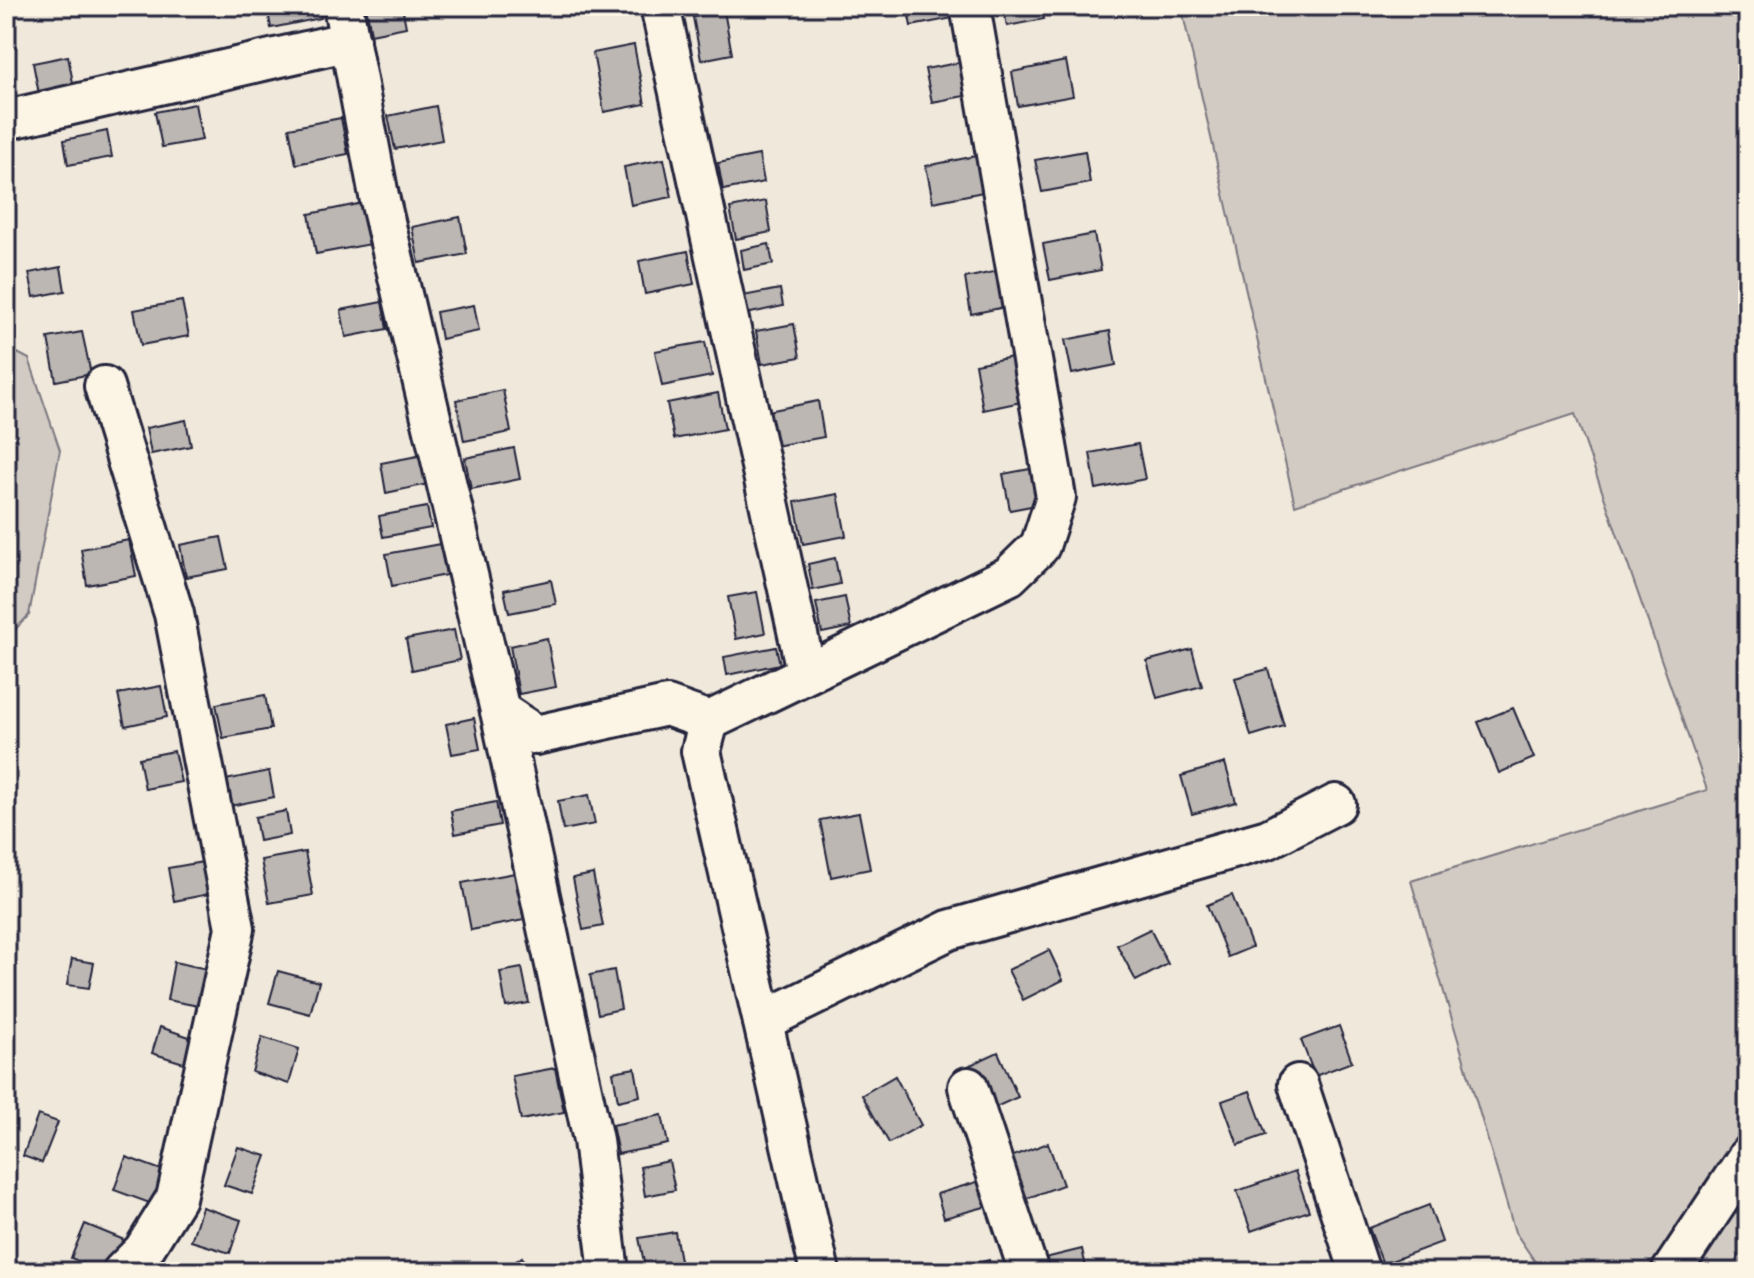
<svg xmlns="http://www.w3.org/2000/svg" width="1754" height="1278" font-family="'Playpen Sans',sans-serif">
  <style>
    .green { fill: #d1cbc3; stroke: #7a767f; stroke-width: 2 }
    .building { fill: #bcb7b3; stroke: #22223b; stroke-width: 2 }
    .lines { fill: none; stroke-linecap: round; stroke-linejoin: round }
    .street-casing { stroke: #22223b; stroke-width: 44 }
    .street { stroke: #fcf5e5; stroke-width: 38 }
  </style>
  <rect width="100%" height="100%" fill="#efe8db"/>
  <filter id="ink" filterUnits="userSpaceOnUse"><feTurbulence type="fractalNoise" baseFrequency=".0125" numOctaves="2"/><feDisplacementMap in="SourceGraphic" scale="16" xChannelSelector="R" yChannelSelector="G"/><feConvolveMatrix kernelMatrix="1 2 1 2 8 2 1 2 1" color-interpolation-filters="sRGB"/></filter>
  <g filter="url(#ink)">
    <g class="green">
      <polygon points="1181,6 1748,6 1748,1272 1542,1272 1515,1232 1411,881 1707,790 1575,414 1295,505"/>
      <polygon points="6,347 29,359 60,450 29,615 6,639"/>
    </g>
    <g class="building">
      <polygon points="267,6 319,6 321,18 271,28"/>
      <polygon points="366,6 402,6 406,27 371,34"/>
      <polygon points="574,6 615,6 575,14"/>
      <polygon points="907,6 951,6 953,18 911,26"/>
      <polygon points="1003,6 1042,6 1044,19 1007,26"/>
      <polygon points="724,11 732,54 701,60 693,17"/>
      <polygon points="634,45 645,104 604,112 593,53"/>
      <polygon points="68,56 74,88 39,94 33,63"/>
      <polygon points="1066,61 1073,96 1018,106 1012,72"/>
      <polygon points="963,62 970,95 932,102 925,69"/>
      <polygon points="195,104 202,140 162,147 155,112"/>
      <polygon points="436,106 442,140 395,149 388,116"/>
      <polygon points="341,118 348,154 296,164 289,128"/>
      <polygon points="107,131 112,157 68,165 64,140"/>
      <polygon points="1085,151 1090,183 1042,192 1035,160"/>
      <polygon points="759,155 764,182 723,190 718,163"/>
      <polygon points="981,155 988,191 933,202 926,166"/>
      <polygon points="664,159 672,197 631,205 624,167"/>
      <polygon points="766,201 771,232 736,239 730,208"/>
      <polygon points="363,203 371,244 316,254 309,214"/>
      <polygon points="460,217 467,254 419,263 412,227"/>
      <polygon points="1094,234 1101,270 1050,280 1043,244"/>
      <polygon points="769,244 773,264 744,270 741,250"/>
      <polygon points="688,251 694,284 645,294 639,261"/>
      <polygon points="61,267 65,291 34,297 29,273"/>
      <polygon points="1003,270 1010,306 971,314 965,278"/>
      <polygon points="780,289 783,306 746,314 743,296"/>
      <polygon points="182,301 189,336 141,345 134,310"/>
      <polygon points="382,302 387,329 346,337 341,310"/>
      <polygon points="474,305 479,331 441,339 436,312"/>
      <polygon points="794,324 800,357 762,364 756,331"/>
      <polygon points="1110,331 1116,365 1072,374 1065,340"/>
      <polygon points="82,332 91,374 56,381 48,338"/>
      <polygon points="705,342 712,376 662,386 655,351"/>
      <polygon points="1018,356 1026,401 983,410 975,364"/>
      <polygon points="503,390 511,432 464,441 456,400"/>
      <polygon points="718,393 725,429 674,439 667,403"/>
      <polygon points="818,401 824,437 775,446 768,411"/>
      <polygon points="186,420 191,446 151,454 146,428"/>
      <polygon points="1138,444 1145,479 1096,489 1090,453"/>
      <polygon points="514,448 520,479 471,489 465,458"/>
      <polygon points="423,455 428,484 386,493 381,463"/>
      <polygon points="1041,467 1047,503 1010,510 1003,474"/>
      <polygon points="838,494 846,536 803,544 795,502"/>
      <polygon points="427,507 431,528 383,537 379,516"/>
      <polygon points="221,537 228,569 186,577 180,545"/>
      <polygon points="129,540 136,576 87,585 81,549"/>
      <polygon points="440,544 446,575 392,586 386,554"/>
      <polygon points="835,558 840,584 813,590 808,564"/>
      <polygon points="551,580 556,604 509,613 504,590"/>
      <polygon points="757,592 765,633 736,639 728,597"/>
      <polygon points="845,597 851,627 822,633 816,603"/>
      <polygon points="454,630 460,660 412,670 406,639"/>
      <polygon points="547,638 556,687 519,694 510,646"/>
      <polygon points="776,647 780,664 727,675 724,657"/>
      <polygon points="1192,649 1202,686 1157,698 1147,661"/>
      <polygon points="1268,669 1284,726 1251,736 1235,678"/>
      <polygon points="161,686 167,717 125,726 118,694"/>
      <polygon points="265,695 271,729 223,738 216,704"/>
      <polygon points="1513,708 1534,758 1499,773 1478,722"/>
      <polygon points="474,718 480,749 452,754 446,724"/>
      <polygon points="174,751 181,782 145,789 139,758"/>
      <polygon points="1225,763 1236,802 1192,814 1181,776"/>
      <polygon points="269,771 274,797 225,807 221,781"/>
      <polygon points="589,795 595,824 563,830 558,801"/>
      <polygon points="496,802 500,825 455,834 451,811"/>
      <polygon points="286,811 290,835 259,841 255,817"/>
      <polygon points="859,813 870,869 831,877 820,820"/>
      <polygon points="305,852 313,895 269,903 261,860"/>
      <polygon points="203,862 209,894 174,901 168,868"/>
      <polygon points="515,873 524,920 471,930 462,883"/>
      <polygon points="593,874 603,926 583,930 573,878"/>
      <polygon points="1232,895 1252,947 1228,957 1207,905"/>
      <polygon points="1150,929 1168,964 1136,981 1117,945"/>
      <polygon points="1049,950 1063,980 1023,1000 1008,970"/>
      <polygon points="72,959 94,963 89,988 67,985"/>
      <polygon points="174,962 212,970 204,1007 167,1000"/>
      <polygon points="522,968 529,1003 506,1007 500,972"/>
      <polygon points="614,970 621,1009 598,1014 590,975"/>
      <polygon points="278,971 319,982 310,1014 269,1003"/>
      <polygon points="1339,1026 1352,1062 1315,1076 1301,1040"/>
      <polygon points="160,1027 201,1041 193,1066 152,1053"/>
      <polygon points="262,1037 299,1049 289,1084 252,1072"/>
      <polygon points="998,1052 1018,1097 987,1111 968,1066"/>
      <polygon points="555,1068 564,1112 521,1120 512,1076"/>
      <polygon points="635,1068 640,1096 618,1101 613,1072"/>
      <polygon points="895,1076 921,1125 889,1143 862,1095"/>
      <polygon points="1250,1091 1266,1135 1238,1145 1222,1101"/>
      <polygon points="38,1115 58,1122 42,1163 23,1156"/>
      <polygon points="662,1115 668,1144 618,1154 612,1125"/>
      <polygon points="1048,1143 1063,1185 1025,1199 1010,1157"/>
      <polygon points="238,1147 266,1156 252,1194 224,1185"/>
      <polygon points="126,1157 167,1172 155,1205 114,1190"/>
      <polygon points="669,1161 675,1190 645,1196 640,1167"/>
      <polygon points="1295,1171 1309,1211 1251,1231 1237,1191"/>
      <polygon points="980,1181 988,1206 944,1218 937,1194"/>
      <polygon points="1429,1205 1442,1242 1383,1264 1369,1228"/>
      <polygon points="202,1207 241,1220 230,1253 191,1241"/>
      <polygon points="85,1224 129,1242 104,1272 71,1258"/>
      <polygon points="675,1232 682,1272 646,1272 639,1238"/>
      <polygon points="1082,1249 1087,1272 1040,1272 1037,1260"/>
      <polygon points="522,1257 532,1272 509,1272 506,1268"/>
      <polygon points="989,1260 992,1272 964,1272 963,1267"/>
    </g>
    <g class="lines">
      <defs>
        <g id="street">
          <polyline points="343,6 379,196 500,711 536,735 667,706 709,721"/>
          <polyline points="660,6 806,671"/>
          <polyline points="6,120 350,41"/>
          <polyline points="104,386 174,614 235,928 176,1198 143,1251 122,1272"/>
          <polyline points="500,711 593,1140 609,1272"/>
          <polyline points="763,1021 949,930 1268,839 1336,804"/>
          <polyline points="1298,1084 1360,1272"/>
          <polyline points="968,1087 1029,1272"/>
          <polyline points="820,1272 701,751 709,721 1009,576 1040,546 1056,497 970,6"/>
          <polyline points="1671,1272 1748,1156"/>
        </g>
      </defs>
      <use href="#street" class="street-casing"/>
      <use href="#street" class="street"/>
    </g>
  </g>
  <rect width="1754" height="1278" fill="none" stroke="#fcf5e5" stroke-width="32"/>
  <rect x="16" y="16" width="1722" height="1246" fill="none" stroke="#22223b" stroke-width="3" filter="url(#ink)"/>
</svg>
